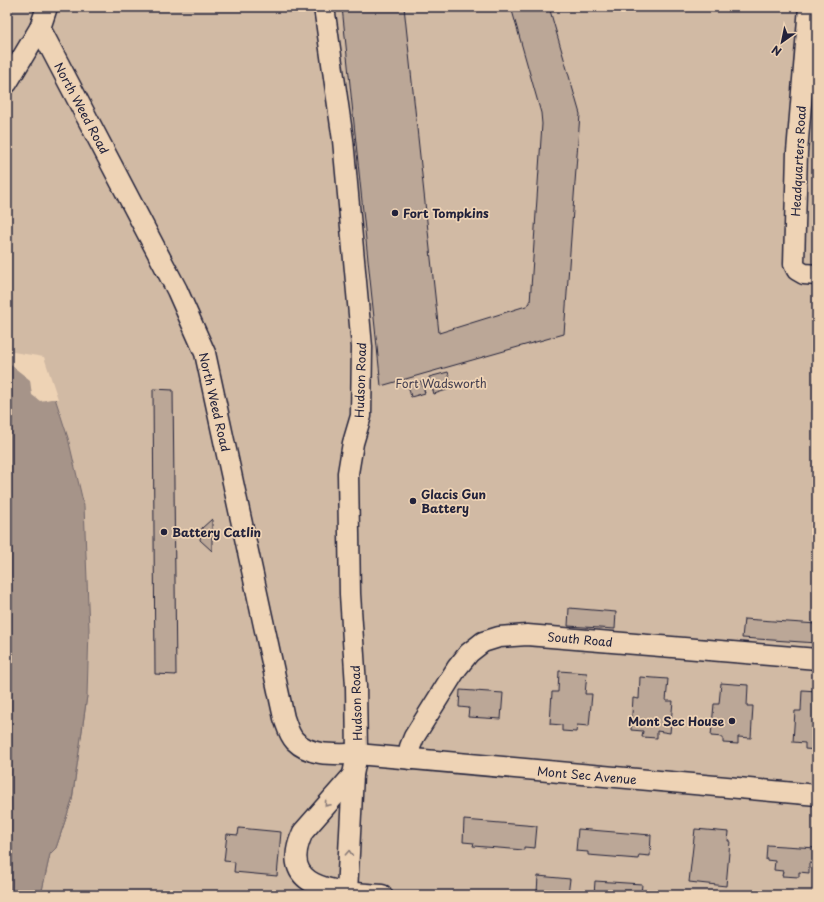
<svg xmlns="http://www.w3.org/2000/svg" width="824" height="902" font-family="'Playpen Sans',sans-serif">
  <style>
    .green { fill: #d1baa4; stroke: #7a6e70 }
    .water { fill: #a69489; stroke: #71666a }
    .pier { fill: #eed3b5 }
    .building { fill: #bba797; stroke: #22223b }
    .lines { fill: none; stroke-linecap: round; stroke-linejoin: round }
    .minor-casing { stroke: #22223b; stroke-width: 23 }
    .minor { stroke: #eed3b5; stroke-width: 20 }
    .oneway { stroke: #887a78 }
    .poi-dot { fill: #22223b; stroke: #eed3b5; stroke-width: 1.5 }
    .labels { text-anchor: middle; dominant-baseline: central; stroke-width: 3.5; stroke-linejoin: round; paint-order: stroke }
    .street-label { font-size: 12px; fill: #22223b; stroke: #eed3b5 }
    .poi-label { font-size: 12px; font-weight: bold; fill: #22223b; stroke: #eed3b5; text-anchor: start }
    .park-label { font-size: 12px; fill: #454050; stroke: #eed3b5 }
  </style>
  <rect width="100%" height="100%" fill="#eed3b5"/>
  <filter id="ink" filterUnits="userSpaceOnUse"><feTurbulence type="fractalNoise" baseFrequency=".025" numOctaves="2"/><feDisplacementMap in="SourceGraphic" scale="8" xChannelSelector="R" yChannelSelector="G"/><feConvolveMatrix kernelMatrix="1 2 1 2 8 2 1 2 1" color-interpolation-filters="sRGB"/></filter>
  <g filter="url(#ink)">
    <polygon class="green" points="7,7 817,7 817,895 41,895 50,854 56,848 72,800 87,696 7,353"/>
    <polygon class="water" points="7,353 42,358 68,438 84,506 89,629 87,696 72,800 56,848 50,854 41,895 7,895"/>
    <polygon class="pier" points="7,351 44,357 58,399 51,399 40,401 32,395 30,380 7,362"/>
    <g class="building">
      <polygon points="342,7 404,7 439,333 526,306 530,303 542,124 541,113 511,7 549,7 580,114 564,334 381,386"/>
      <polygon points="448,372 453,388 434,394 429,377"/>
      <polygon points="421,381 425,393 411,397 408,385"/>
      <polygon points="153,389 173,390 176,675 155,674"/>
      <polygon points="212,519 212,551 200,540 202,528"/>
      <polygon points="569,608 616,612 615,629 568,626"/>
      <polygon points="744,619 817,624 817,643 742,638"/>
      <polygon points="559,671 587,673 585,694 592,694 589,726 577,725 576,732 562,731 562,725 550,724 552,692 558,692"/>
      <polygon points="640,677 668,679 666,701 673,701 670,733 657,731 657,738 642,737 643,731 631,730 633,698 639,699"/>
      <polygon points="721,683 748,685 747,706 753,706 751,738 738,737 738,744 723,743 723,737 711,736 714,704 719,704"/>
      <polygon points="460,690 503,693 501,719 468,717 469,708 459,707"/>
      <polygon points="802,690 817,691 817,750 805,749 805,743 793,742 795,711 801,711"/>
      <polygon points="464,820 537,826 535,848 524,847 524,850 473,846 474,843 463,842"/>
      <polygon points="239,828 281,832 277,876 234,872 235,862 224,861 227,834 238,835"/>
      <polygon points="578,829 651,835 650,856 639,855 638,859 588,855 588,852 576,851"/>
      <polygon points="695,829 729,832 728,841 730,841 726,886 689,882"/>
      <polygon points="767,845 817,848 817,864 809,863 809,873 799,872 799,877 782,876 783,871 774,870 775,861 766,860"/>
      <polygon points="538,876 570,879 568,895 537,893"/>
      <polygon points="595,881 642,884 641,895 594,895"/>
    </g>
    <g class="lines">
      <defs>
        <g id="minor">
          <polyline points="324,7 343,140 362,347 361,416 353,443 348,473 350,594 356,686 357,754 353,775 347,892"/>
          <polyline points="809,7 797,152 794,264 797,270 804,274 817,275"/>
          <path d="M40,28L177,290L205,353L284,718C287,726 289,735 295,741C311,757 336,754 357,754L817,795"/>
          <polyline points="7,83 40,28 47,7"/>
          <polyline points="410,759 410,747 414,737 457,668 469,653 483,642 499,637 527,635 817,659"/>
          <path d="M353,775L303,832C275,892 342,892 382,895"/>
        </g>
      </defs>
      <use href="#minor" class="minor-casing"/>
      <use href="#minor" class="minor"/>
    </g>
    <defs><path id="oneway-chevron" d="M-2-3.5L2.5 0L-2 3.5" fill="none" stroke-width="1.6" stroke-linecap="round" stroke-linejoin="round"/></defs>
    <g class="oneway">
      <use href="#oneway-chevron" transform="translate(327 804) rotate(131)"/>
      <use href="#oneway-chevron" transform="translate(349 853) rotate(-87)"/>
    </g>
  </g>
  <g class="poi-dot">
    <circle cx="395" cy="213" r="4"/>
    <circle cx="413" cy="501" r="4"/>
    <circle cx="164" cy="532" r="4"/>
    <circle cx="732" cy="721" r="4"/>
  </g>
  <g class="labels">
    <g class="street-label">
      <text transform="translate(82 108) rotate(62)">North Weed Road</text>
      <text transform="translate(798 161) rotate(-87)">Headquarters Road</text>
      <text transform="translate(360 380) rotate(-88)">Hudson Road</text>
      <text transform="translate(215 402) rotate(77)">North Weed Road</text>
      <text transform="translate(580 639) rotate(5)">South Road</text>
      <text transform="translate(356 703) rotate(-92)">Hudson Road</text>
      <text transform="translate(587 775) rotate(5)">Mont Sec Avenue</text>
    </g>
    <g class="poi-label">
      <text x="403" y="213">Fort Tompkins</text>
      <text x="421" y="494">Glacis Gun<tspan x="421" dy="14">Battery</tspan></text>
      <text x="172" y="532">Battery Catlin</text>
      <text x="724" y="721" text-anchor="end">Mont Sec House</text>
    </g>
    <g class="park-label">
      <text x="441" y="383">Fort Wadsworth</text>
    </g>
  </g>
  <rect width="824" height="902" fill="none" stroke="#eed3b5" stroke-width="24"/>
  <rect x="12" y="12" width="800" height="878" fill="none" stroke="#22223b" stroke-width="1.5" filter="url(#ink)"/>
  <g transform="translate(782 42) rotate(213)" stroke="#eed3b5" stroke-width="3" paint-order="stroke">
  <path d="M0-3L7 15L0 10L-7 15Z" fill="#22223b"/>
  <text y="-6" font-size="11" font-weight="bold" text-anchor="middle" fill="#22223b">N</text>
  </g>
</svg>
